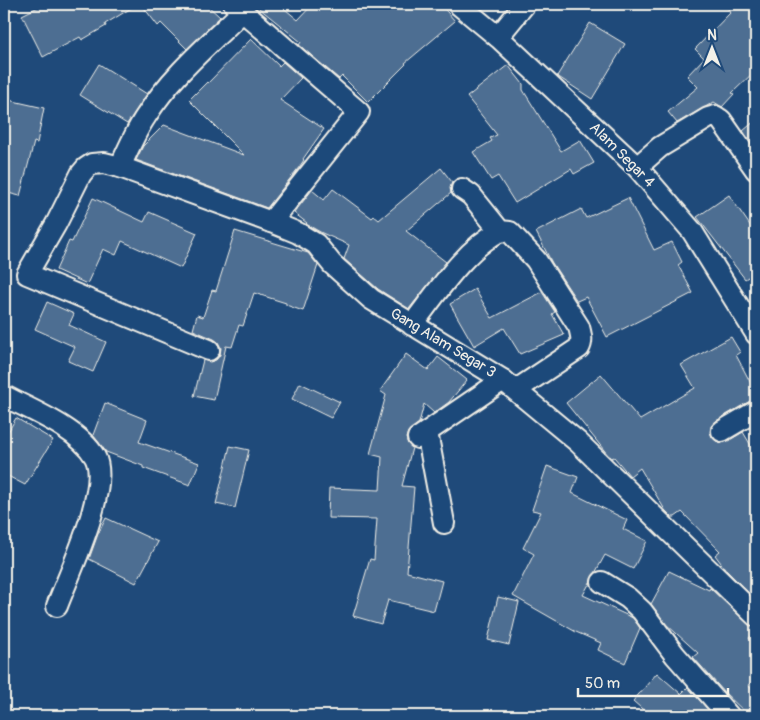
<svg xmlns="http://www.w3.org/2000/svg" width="760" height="720" font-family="Pangolin,sans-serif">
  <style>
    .building { fill: #4d6e92; stroke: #f4f1e8 }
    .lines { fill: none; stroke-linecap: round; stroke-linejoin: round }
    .street-casing { stroke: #f4f1e8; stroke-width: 24 }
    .street { stroke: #1f4a7a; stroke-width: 20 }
    .labels { text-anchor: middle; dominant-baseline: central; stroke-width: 4; stroke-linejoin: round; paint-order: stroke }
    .street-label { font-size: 15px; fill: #f4f1e8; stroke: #1f4a7a }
  </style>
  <rect width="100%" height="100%" fill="#1f4a7a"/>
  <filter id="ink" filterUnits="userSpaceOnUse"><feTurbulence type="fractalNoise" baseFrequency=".02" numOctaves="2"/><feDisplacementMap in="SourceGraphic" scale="10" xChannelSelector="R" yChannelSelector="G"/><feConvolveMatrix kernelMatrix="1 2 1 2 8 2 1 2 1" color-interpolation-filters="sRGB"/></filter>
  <g filter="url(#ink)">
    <g class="building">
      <polygon points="44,4 138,4 105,24 106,26 82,40 80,37 43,57 22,15"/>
      <polygon points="141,4 206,4 220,17 187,49 161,23 158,26"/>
      <polygon points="254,4 279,4 298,20 313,4 440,4 455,21 405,63 406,64 368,102 342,76 339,79 299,45 301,42"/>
      <polygon points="723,4 756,4 756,70 732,93 734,94 722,107 714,102 677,123 668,112 698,87 687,76 704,58 695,49 731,12"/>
      <polygon points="590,23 625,44 592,99 557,76"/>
      <polygon points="251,39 279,66 283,62 301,78 280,100 324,129 303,159 304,160 300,166 267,208 136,160 143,146 164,125 244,155 189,100 207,82 208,83"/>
      <polygon points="99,64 147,94 127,124 80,95"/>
      <polygon points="508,65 523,84 523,90 561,151 580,140 594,163 574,174 571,169 515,203 498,176 491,180 473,152 492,141 490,138 497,135 467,97"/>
      <polygon points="4,99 44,108 37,143 34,142 20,196 4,192"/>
      <polygon points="756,120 756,150 743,131"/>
      <polygon points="441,168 452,182 450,188 451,193 406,231 446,262 409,309 378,289 344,259 349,245 322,233 306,224 307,223 294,213 312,190 324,200 333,189 372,218 374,216 379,220"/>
      <polygon points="729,195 756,234 756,272 745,279 697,217"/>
      <polygon points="93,198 144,222 149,212 197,233 181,268 122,241 116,255 103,249 87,284 56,270 69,241 72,242"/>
      <polygon points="628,198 654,250 672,242 682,262 678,265 693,293 607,337 586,297 577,301 552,263 536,232 581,209 586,218"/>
      <polygon points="235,231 308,253 318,265 303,311 286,305 286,303 254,293 243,326 239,325 232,347 226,346 214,400 194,396 203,360 210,362 216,360 220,355 221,348 218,342 214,339 193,330 197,315 203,317 212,290 216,291"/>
      <polygon points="475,289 492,318 542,292 555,312 552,314 564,335 520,354 504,328 474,346 450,304"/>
      <polygon points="47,302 74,314 69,325 106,342 93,372 68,361 75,347 35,329"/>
      <polygon points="731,337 740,352 736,355 756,393 756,399 750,401 716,421 711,426 710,432 712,437 716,441 722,443 728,441 743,432 756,454 756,600 727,571 715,555 720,551 682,512 675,517 672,517 665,510 640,468 630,476 614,457 612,458 608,455 566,403 601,374 640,420 695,388 681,365"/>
      <polygon points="406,354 428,370 438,357 467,380 449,402 434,413 424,404 419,423 408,432 406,438 408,444 412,448 402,486 414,487 407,572 442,581 434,611 388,600 381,624 353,616 370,559 374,560 377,519 328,518 329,488 380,490 382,457 370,454 386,395 380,391"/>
      <polygon points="300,383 340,402 331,418 292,399"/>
      <polygon points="105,403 147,420 139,442 199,463 190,485 143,468 143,466 106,452 93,435"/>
      <polygon points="16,418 53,440 25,485 4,474 4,439"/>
      <polygon points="230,446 249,450 235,508 216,504"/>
      <polygon points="547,466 578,477 572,493 627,520 623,529 647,541 633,569 605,555 583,595 633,618 640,628 625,663 598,650 601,643 576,632 513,596 534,554 523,548 541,512 532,510"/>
      <polygon points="106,518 158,542 136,583 89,559 98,534"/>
      <polygon points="669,571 709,590 710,588 748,624 756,628 756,631 749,638 756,647 756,678 748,685 756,694 756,716 749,716 725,693 693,657 698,653 666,624 651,604"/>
      <polygon points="498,597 519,602 509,645 488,640"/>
      <polygon points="657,673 681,694 688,687 709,711 704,716 650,716 633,701"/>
    </g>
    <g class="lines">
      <defs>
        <g id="street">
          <polyline points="234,4 359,112 271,222"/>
          <polyline points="458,4 498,37 637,167 692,231 756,334"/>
          <polyline points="498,37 525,4"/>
          <path d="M120,167C128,150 135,132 146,116C171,76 209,44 242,12"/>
          <polyline points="637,167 660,147 708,118 715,116 721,120 756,170"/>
          <path d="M462,189L471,195L500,231L510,232L536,260L579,327C581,335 583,341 579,348L516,390"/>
          <path d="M412,325C436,294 465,249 500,231"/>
          <polyline points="209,350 27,274 56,224 81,174 86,168 92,164 104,163 120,167 271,222 298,233 316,244 332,264 371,299 503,380 578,442 756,616"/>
          <path d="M4,396C31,410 79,429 95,457C111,487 69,574 57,606"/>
          <polyline points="722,431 756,411"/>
          <polyline points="427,432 444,523"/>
          <polyline points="418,438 503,380"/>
          <polyline points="602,582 628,598 642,611 675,655 729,716"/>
        </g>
      </defs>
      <use href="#street" class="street-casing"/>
      <use href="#street" class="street"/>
    </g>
  </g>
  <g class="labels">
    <g class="street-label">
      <text transform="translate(622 155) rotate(45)">Alam Segar 4</text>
      <text transform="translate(443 343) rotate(31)">Gang Alam Segar 3</text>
    </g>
  </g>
  <rect width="760" height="720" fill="none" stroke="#1f4a7a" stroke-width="20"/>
  <rect x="10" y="10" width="740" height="700" fill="none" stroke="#f4f1e8" stroke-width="2" filter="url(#ink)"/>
  <g transform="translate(712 48)" stroke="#1f4a7a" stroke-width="4" paint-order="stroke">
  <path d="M0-4L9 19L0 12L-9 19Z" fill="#f4f1e8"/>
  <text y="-8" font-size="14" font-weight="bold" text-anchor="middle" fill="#f4f1e8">N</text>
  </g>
  <path d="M578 688v8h150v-8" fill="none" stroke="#f4f1e8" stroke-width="2.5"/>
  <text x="585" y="688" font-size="15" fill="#f4f1e8" stroke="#1f4a7a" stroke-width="4" paint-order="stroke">50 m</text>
</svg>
